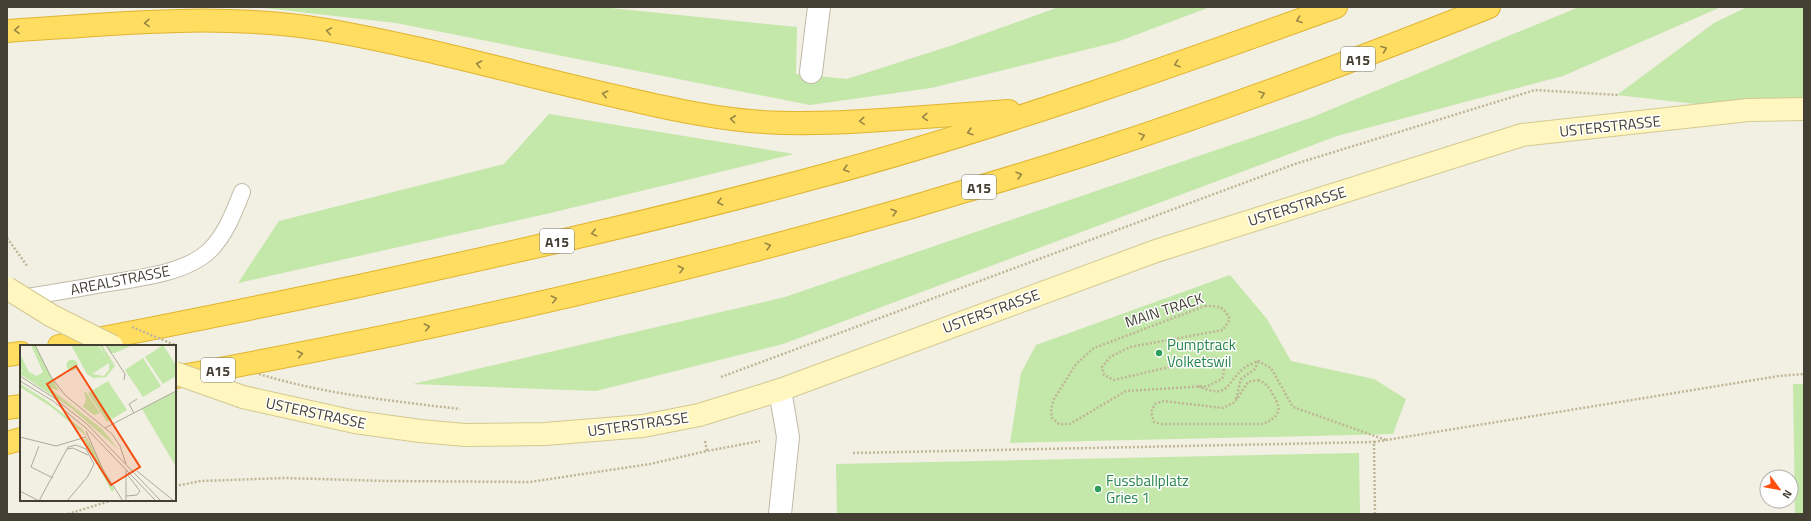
<svg xmlns="http://www.w3.org/2000/svg" width="1811" height="521" font-family="'Titillium Web',sans-serif">
  <style>
    .green { fill: #c4e7aa }
    .lines { fill: none; stroke-linecap: round; stroke-linejoin: round }
    .service-casing { stroke: #c0bba8; stroke-width: 18 }
    .minor-casing { stroke: #c0bba8; stroke-width: 24 }
    .secondary-casing { stroke: #d3c991; stroke-width: 24 }
    .motorway-casing { stroke: #e0b42f; stroke-width: 24 }
    .path { stroke: #bfb696; stroke-width: 2.5; stroke-dasharray: 2 2; stroke-linecap: butt }
    .service { stroke: #fff; stroke-width: 16 }
    .minor { stroke: #fff; stroke-width: 22 }
    .secondary { stroke: #fff7bf; stroke-width: 22 }
    .motorway { stroke: #ffdd60; stroke-width: 22 }
    .secondary-bridge-casing { stroke: #d3c991; stroke-width: 24; stroke-linecap: butt }
    .path-bridge { stroke: #bfb696; stroke-width: 2.5; stroke-dasharray: 2 2; stroke-linecap: butt }
    .secondary-bridge { stroke: #fff7bf; stroke-width: 22 }
    .oneway { stroke: #988647 }
    .leisure-dot { fill: #2e9e5b; stroke: #fff; stroke-width: 1.5 }
    .labels { text-anchor: middle; dominant-baseline: central; stroke-width: 3; stroke-linejoin: round; paint-order: stroke }
    .shield { fill: #fff; stroke: #7b7970; stroke-width: 1 }
    .shield-label { font-size: 14px; font-weight: bold; fill: #433f33 }
    .street-label { font-size: 15px; fill: #433f33; stroke: #fff }
    .leisure-label { font-size: 15px; fill: #27864d; stroke: #fff; text-anchor: start }
    .inset-road { fill: none; stroke: #aca99d; stroke-width: 1 }
    .view { fill: #f54e10; fill-opacity: 0.15; stroke: #f54e10; stroke-width: 2 }
    .inset-edge { fill: none; stroke: #433f33; stroke-width: 2 }
  </style>
  <rect width="100%" height="100%" fill="#f2efe3"/>
  <g class="green">
    <polygon points="256,7 601,7 797,27 796,74 847,79 950,46 1059,7 1210,7 1117,42 931,88 810,105 396,23"/>
    <polygon points="1579,7 1721,7 1563,76 1337,136 783,344 596,391 413,384 785,297 1310,118"/>
    <polygon points="1747,7 1804,7 1804,109 1748,110 1617,95 1714,23"/>
    <polygon points="549,114 794,154 546,214 238,283 279,221 504,164"/>
    <polygon points="1230,275 1267,319 1291,361 1374,379 1406,399 1393,434 1010,443 1021,373 1036,345"/>
    <polygon points="1793,384 1804,384 1804,514 1795,514"/>
    <polygon points="1359,453 1360,514 837,514 836,464"/>
  </g>
  <g class="lines">
    <defs>
      <path id="service" d="M18,298C45,294 71,290 97,285C130,279 185,275 210,250C226,234 234,212 242,192"/>
      <g id="minor">
        <polyline points="811,72 819,7"/>
        <polyline points="780,390 788,437 780,514"/>
      </g>
      <polyline id="secondary" points="243,397 355,422 420,431 465,435 545,434 643,426 699,415 780,390 1156,251 1522,135 1748,110 1804,109"/>
      <g id="motorway">
        <path d="M7,31C113,24 221,12 327,30C425,47 522,75 619,97C662,107 706,117 750,121C794,125 837,123 882,120C924,117 966,114 1009,111"/>
        <path d="M59,346C159,328 259,307 359,286C515,252 671,217 825,175C998,128 1167,68 1336,7"/>
        <polyline points="7,355 21,353"/>
        <path d="M176,377C424,332 670,277 912,207C975,188 1039,170 1102,149C1233,106 1361,58 1489,7"/>
        <polyline points="7,408 21,406"/>
        <polyline points="7,443 21,439"/>
      </g>
    </defs>
    <use href="#service" class="service-casing"/>
    <use href="#minor" class="minor-casing"/>
    <use href="#secondary" class="secondary-casing"/>
    <use href="#motorway" class="motorway-casing"/>
    <g class="path">
      <polyline points="7,238 28,267"/>
      <path d="M1205,306C1219,306 1223,306 1230,319L1223,330L1130,347L1110,357L1102,367L1104,375L1114,380L1207,358H1218C1225,365 1225,370 1222,379L1208,386L1126,391L1070,424H1059L1052,418L1051,409L1054,399L1076,364L1094,348Z"/>
      <polyline points="721,377 1295,164 1535,90 1618,95"/>
      <path d="M1258,380C1266,383 1269,387 1273,395C1283,410 1279,417 1263,424H1161L1154,422L1151,412L1155,404L1163,401L1223,408L1235,402L1248,382Z"/>
      <path d="M1198,386C1229,400 1225,384 1244,368C1248,365 1254,363 1258,361L1271,368L1293,407L1386,440"/>
      <polyline points="1236,399 1241,379 1255,369 1258,361"/>
      <polyline points="705,441 707,451"/>
      <polyline points="853,453 1374,442"/>
      <polyline points="175,486 201,481 285,478 387,481 530,482 650,464 707,451 760,441"/>
      <polyline points="68,514 113,500"/>
      <polyline points="1375,514 1374,442 1779,376 1804,374"/>
    </g>
    <use href="#service" class="service"/>
    <use href="#minor" class="minor"/>
    <use href="#secondary" class="secondary"/>
    <use href="#motorway" class="motorway"/>
    <defs>
      <g id="secondary-bridge">
        <polyline points="7,288 52,316 112,346"/>
        <polyline points="175,373 243,397"/>
      </g>
    </defs>
    <use href="#secondary-bridge" class="secondary-bridge-casing"/>
    <g class="path-bridge">
      <polyline points="132,327 175,345"/>
      <path d="M259,374C324,394 392,401 460,409"/>
    </g>
    <use href="#secondary-bridge" class="secondary-bridge"/>
  </g>
  <defs><path id="oneway-chevron" d="M-2-3.5L2.5 0L-2 3.5" fill="none" stroke-width="1.6" stroke-linecap="round" stroke-linejoin="round"/></defs>
  <g class="oneway">
    <use href="#oneway-chevron" transform="translate(1299 20) rotate(160)"/>
    <use href="#oneway-chevron" transform="translate(147 23) rotate(178)"/>
    <use href="#oneway-chevron" transform="translate(17 30) rotate(176)"/>
    <use href="#oneway-chevron" transform="translate(329 31) rotate(-170)"/>
    <use href="#oneway-chevron" transform="translate(1384 49) rotate(-21)"/>
    <use href="#oneway-chevron" transform="translate(479 64) rotate(-166)"/>
    <use href="#oneway-chevron" transform="translate(1177 64) rotate(161)"/>
    <use href="#oneway-chevron" transform="translate(605 94) rotate(-167)"/>
    <use href="#oneway-chevron" transform="translate(1262 94) rotate(-20)"/>
    <use href="#oneway-chevron" transform="translate(925 117) rotate(176)"/>
    <use href="#oneway-chevron" transform="translate(733 119) rotate(-173)"/>
    <use href="#oneway-chevron" transform="translate(862 121) rotate(176)"/>
    <use href="#oneway-chevron" transform="translate(970 132) rotate(163)"/>
    <use href="#oneway-chevron" transform="translate(1142 136) rotate(-19)"/>
    <use href="#oneway-chevron" transform="translate(846 169) rotate(164)"/>
    <use href="#oneway-chevron" transform="translate(1019 175) rotate(-17)"/>
    <use href="#oneway-chevron" transform="translate(720 202) rotate(166)"/>
    <use href="#oneway-chevron" transform="translate(894 212) rotate(-16)"/>
    <use href="#oneway-chevron" transform="translate(594 233) rotate(167)"/>
    <use href="#oneway-chevron" transform="translate(768 246) rotate(-15)"/>
    <use href="#oneway-chevron" transform="translate(681 269) rotate(-14)"/>
    <use href="#oneway-chevron" transform="translate(554 299) rotate(-13)"/>
    <use href="#oneway-chevron" transform="translate(427 327) rotate(-12)"/>
    <use href="#oneway-chevron" transform="translate(300 354) rotate(-12)"/>
  </g>
  <g class="leisure-dot">
    <circle cx="1159" cy="353" r="4"/>
    <circle cx="1098" cy="489" r="4"/>
  </g>
  <g class="labels">
    <g class="shield">
      <rect x="1341" y="47" width="34" height="24" rx="3"/>
      <rect x="962" y="175" width="34" height="24" rx="3"/>
      <rect x="540" y="229" width="34" height="24" rx="3"/>
      <rect x="201" y="358" width="34" height="24" rx="3"/>
    </g>
    <g class="shield-label">
      <text x="1358" y="59">A15</text>
      <text x="979" y="187">A15</text>
      <text x="557" y="241">A15</text>
      <text x="218" y="370">A15</text>
    </g>
    <g class="street-label">
      <text transform="translate(1610 126) rotate(-6)">USTERSTRASSE</text>
      <text transform="translate(1297 206) rotate(-17)">USTERSTRASSE</text>
      <text transform="translate(120 280) rotate(-11)">AREALSTRASSE</text>
      <text transform="translate(1164 310) rotate(-18)">MAIN TRACK</text>
      <text transform="translate(991 311) rotate(-20)">USTERSTRASSE</text>
      <text transform="translate(316 413) rotate(12)">USTERSTRASSE</text>
      <text transform="translate(638 424) rotate(-8)">USTERSTRASSE</text>
    </g>
    <g class="leisure-label">
      <text x="1167" y="344">Pumptrack<tspan x="1167" dy="17">Volketswil</tspan></text>
      <text x="1106" y="480">Fussballplatz<tspan x="1106" dy="17">Gries 1</tspan></text>
    </g>
  </g>
  <g transform="translate(20 345)">
    <rect width="156" height="156" fill="#f2efe3"/>
    <path d="M11,0H15L39,46L28,42L82,84L98,104L51,63L0,29V26L4,27L0,25V9L9,27L17,31L23,27ZM51,0H78L89,17L79,0H82L95,21L86,32L73,33L67,29ZM89,18V25L84,31L72,29ZM86,0H113L95,8H91ZM143,0L156,20V31L143,39L125,12ZM123,13L141,41L123,52L105,25ZM46.5 20a5.5 5.5 0 1 1 11 0a5.5 5.5 0 1 1-11 0ZM88,36L107,65L87,77L68,48ZM0,39L26,55L63,85L94,144L92,147L64,95L67,93L65,90L30,61L0,42ZM156,46V122L122,64ZM64,47H66L80,68L74,70L63,62L66,55Z" fill="#c4e7aa" fill-rule="evenodd"/>
    <path class="inset-road" d="M15,0L31,32L45,50L92,89L100,101L106,119M86,0L105,29L104,35M0,31L34,53L67,79L141,156M0,36L33,56L67,84L136,156M114,68L109,59L117,54M85,83L156,46M66,86L83,125L103,156M0,92L36,101L66,92M19,101L11,122L33,133M47,104L53,103L68,110M117,126L154,156M106,128L120,146L117,150L106,151M0,146L19,156M19,156L48,102L56,100L66,104L74,119L68,131L47,156M106,156V125"/>
    <path class="view" d="M56,21L120,122L91,140L27,39Z"/>
    <rect width="156" height="156" class="inset-edge"/>
  </g>
  <rect width="1811" height="521" fill="none" stroke="#433f33" stroke-width="16"/>
  <g transform="translate(1779 489) rotate(122)"><circle r="19" fill="#ffffff" stroke="#b4b2ad"/>
  <path d="M0-3L7 15L0 10L-7 15Z" fill="#fe4f0e"/>
  <text y="-6" font-size="11" font-weight="bold" text-anchor="middle" fill="#433f33">N</text>
  </g>
</svg>
